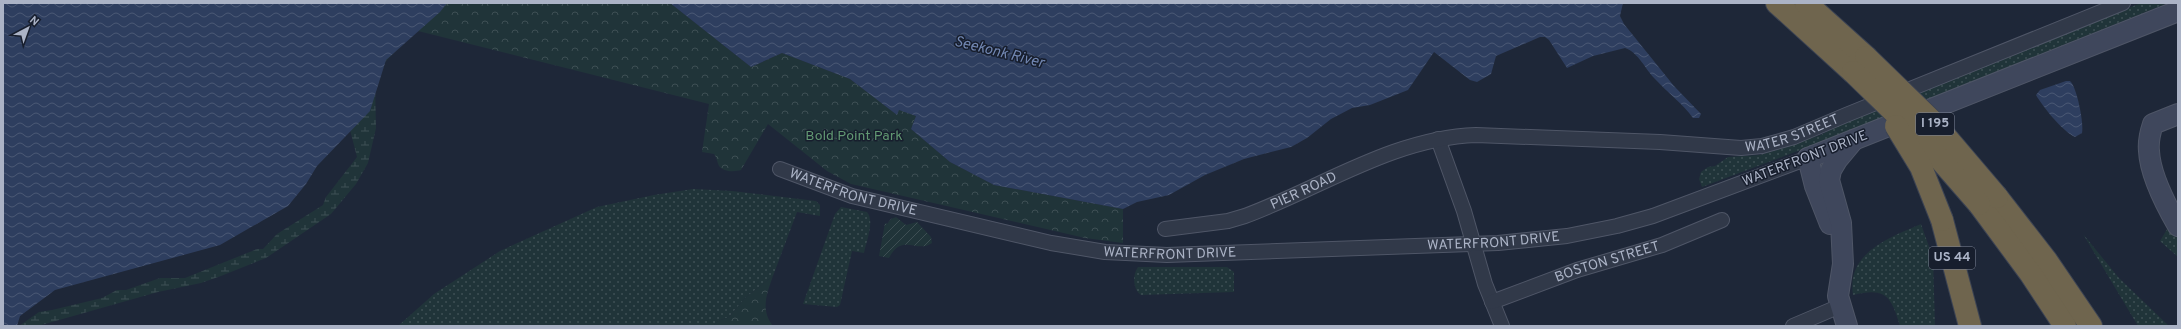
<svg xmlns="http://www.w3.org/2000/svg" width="2181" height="329" font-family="Overpass,sans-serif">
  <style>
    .grass { fill: url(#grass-dots) }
    .forest { fill: url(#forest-crowns) }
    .wetland { fill: url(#wetland-marsh) }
    .garden { fill: url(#garden-furrows) }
    .water { fill: url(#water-waves) }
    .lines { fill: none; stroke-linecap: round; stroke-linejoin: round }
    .street-casing { stroke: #4f5667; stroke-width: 16 }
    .secondary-casing { stroke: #4f5667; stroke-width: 22 }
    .highway-casing { stroke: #3c4353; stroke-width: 24 }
    .street { stroke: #313949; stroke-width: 14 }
    .secondary { stroke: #3f475c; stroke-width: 20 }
    .highway { stroke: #6f654e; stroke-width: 22 }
    .highway-bridge-casing { stroke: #3c4353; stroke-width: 24; stroke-linecap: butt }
    .highway-bridge { stroke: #6f654e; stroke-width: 22 }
    .labels { text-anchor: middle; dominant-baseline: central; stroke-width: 3; stroke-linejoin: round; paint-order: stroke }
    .shield { fill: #171e2d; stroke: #7f8698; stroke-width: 1 }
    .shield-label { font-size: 13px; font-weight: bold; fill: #abb3c6 }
    .street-label { font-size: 14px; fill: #abb3c6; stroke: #171e2d }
    .park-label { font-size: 14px; fill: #619872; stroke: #171e2d }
    .water-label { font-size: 15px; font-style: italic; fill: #7186b1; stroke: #171e2d }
  </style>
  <defs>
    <pattern id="grass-dots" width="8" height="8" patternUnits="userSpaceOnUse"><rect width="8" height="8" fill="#203439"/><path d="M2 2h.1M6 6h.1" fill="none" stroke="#3e4f54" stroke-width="1.8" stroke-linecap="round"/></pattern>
    <pattern id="forest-crowns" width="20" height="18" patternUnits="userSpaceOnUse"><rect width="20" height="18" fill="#203439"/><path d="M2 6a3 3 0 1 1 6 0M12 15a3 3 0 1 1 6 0" fill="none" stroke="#3e4f54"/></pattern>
    <pattern id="wetland-marsh" width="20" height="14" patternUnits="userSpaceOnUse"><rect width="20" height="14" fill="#203439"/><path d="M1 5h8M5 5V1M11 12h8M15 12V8" fill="none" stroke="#3e4f54"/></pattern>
    <pattern id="garden-furrows" width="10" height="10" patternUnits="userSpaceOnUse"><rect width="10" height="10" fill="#203439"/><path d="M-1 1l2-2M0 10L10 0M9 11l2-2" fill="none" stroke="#3e4f54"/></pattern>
    <pattern id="water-waves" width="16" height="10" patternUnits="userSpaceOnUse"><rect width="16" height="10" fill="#2e3e5f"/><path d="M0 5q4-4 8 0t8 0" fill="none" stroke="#4a5874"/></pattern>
  </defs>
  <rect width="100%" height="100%" fill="#1e2738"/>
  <g class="grass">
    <polygon points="2141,3 2168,3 1803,149 1702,187 1699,179 1701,172 1708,167 1715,166 1728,157 1760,155 1778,149 1821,135 1845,121"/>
    <polygon points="693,189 732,191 816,201 820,205 820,216 797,212 773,276 745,298 729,317 718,321 713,326 398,326 434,294 500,251 597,207 654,195"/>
    <path d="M841,207L867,212C875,221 866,242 864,253L852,251L840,305L837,307L803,304L835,214Z"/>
    <path d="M1921,224L1933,258L1935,326H1900C1891,296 1886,287 1853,295C1846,252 1891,237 1921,224Z"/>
    <polygon points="2169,226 2178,238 2178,257 2160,241"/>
    <polygon points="2083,234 2119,278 2169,326 2138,326"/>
    <path d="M1138,267H1227L1234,272V292L1141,295C1133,290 1132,275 1138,267Z"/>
  </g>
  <g class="forest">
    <path d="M440,3H670L751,67L782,53L850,79L896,114L898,109L916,116L911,129L950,162L994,185L1123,209V243L1085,238L851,184L827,171L768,124L741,170C735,172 723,172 719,166C717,162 717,158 714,154L702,152L709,104L414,30Z"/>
    <path d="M773,276C767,293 760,310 773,326H713L718,321L729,317L745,298Z"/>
  </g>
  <polygon class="wetland" points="432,3 448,3 440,15 422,30 417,29 383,64 375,83 376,128 368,163 356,184 331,214 266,258 221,276 201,283 158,292 38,326 19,326 39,312 52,310 102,298 117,290 126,290 160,278 185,278 257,249 263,249 277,234 323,205 326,197 357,157 349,126 357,78"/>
  <path class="garden" d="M896,217L906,225L917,222L931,237L932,243C917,254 902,232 889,258L879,256L885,223L887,224L891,219Z"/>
  <g class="water">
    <polygon points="3,3 447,3 440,12 386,60 370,111 317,166 306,184 288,206 220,245 55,290 20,316 17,326 3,326"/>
    <path d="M670,3H1623L1620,16L1624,24L1674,86L1701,114L1699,118H1693C1682,103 1668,93 1655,79C1645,69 1639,53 1625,48L1593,56L1567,68L1549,40L1545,37H1540L1496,56L1491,74L1477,82L1470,80L1434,52L1408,90L1370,105L1352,108L1331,119L1307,138L1291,147L1244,159L1205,175L1169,195L1137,202L1123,209L994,185L950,162L911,129L916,116L899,110L897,115L850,79L782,53L751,67Z"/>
    <path d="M2066,81H2070C2077,87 2084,124 2082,133L2075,137C2062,131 2043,107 2036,95L2040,90Z"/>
  </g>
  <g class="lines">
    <defs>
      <g id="street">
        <polyline points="1438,139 1464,211 1485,284 1502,326"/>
        <path id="s1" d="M780,169L852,196L1051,243L1105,252L1167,255L1498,243L1567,236L1617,226L1653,216L1808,158"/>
        <path id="s2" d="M1165,229L1228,221L1245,216C1321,188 1393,138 1476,135L1660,142L1741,148L1762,146L1794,137L1846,115L2123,3"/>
        <path id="s3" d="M1492,302L1577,270L1662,245L1722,220"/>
        <polyline points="1793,326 1840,306"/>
      </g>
      <g id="secondary">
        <path d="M2178,114L2153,124C2150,133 2148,142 2149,151C2150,174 2167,207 2178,226"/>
        <polyline points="1808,158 2178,11"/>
        <polyline points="1808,158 1815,186 1830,224"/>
        <polyline points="1847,326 1838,296 1843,264 1841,223 1829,180 1831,170 1837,160 1852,142"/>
      </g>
      <g id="highway">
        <polyline points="1777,3 1853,72"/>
        <polyline points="1806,3 1866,57"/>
        <polyline points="1997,197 2046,260 2091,326"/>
        <polyline points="1979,204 2030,273 2065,326"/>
        <polyline points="1942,220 1970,326"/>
      </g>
    </defs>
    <use href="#street" class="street-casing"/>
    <use href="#secondary" class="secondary-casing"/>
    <use href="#highway" class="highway-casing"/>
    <use href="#street" class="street"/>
    <use href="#secondary" class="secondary"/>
    <use href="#highway" class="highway"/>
    <defs>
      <g id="highway-bridge">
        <polyline points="1866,57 1934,123 1997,197"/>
        <polyline points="1853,72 1925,142 1979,204"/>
        <polyline points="1896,126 1921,167 1942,220"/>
      </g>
    </defs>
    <use href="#highway-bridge" class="highway-bridge-casing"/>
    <use href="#highway-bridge" class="highway-bridge"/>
  </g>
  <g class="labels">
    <g class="shield">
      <rect x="1916" y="113" width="38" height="22" rx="3"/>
      <rect x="1929" y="247" width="46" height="22" rx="3"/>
    </g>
    <g class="shield-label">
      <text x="1935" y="124">I 195</text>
      <text x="1952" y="258">US 44</text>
    </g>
    <g class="street-label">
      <text stroke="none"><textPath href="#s2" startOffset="646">WATER STREET</textPath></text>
      <text transform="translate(1805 159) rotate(-21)">WATERFRONT DRIVE</text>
      <text stroke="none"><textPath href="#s2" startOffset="145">PIER ROAD</textPath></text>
      <text stroke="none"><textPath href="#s1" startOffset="77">WATERFRONT DRIVE</textPath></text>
      <text stroke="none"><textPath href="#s1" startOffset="725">WATERFRONT DRIVE</textPath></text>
      <text stroke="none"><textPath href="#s1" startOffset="401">WATERFRONT DRIVE</textPath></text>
      <text stroke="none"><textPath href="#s3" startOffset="122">BOSTON STREET</textPath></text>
    </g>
    <g class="park-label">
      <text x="854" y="136">Bold Point Park</text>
    </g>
    <g class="water-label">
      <text transform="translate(999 53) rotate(14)">Seekonk River</text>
    </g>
  </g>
  <rect width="2181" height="329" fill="none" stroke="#abb3c6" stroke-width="8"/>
  <g transform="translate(28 28) rotate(41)" stroke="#171e2d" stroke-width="3" paint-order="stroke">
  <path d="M0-3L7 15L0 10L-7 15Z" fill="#abb3c6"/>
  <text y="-6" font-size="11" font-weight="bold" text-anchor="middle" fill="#abb3c6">N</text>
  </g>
</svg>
